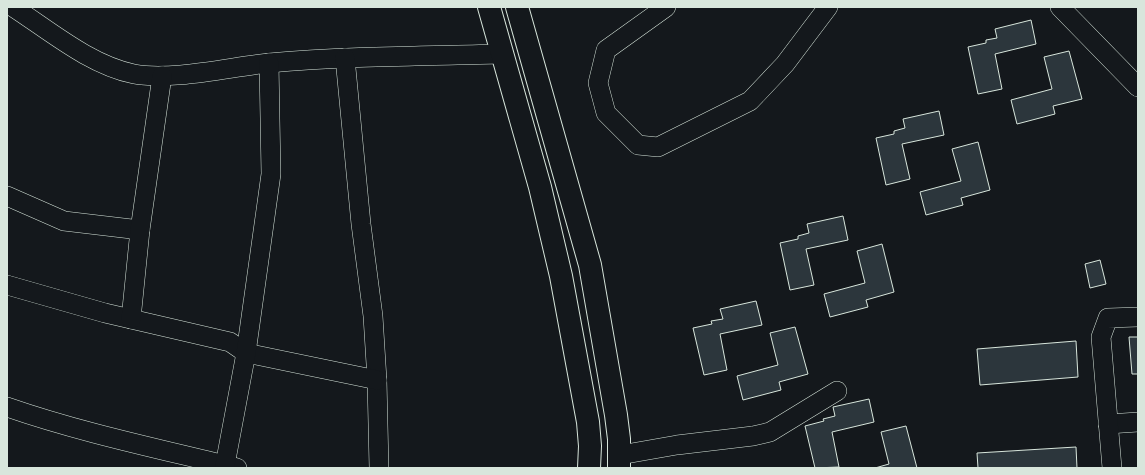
<svg xmlns="http://www.w3.org/2000/svg" width="1145" height="475" font-family="Inter,sans-serif">
  <style>
    .building { fill: #2c363c; stroke: #d8e6dc }
    .lines { fill: none; stroke-linecap: round; stroke-linejoin: round }
    .minor-casing { stroke: #d8e6dc; stroke-width: 20 }
    .major-casing { stroke: #d8e6dc; stroke-width: 24 }
    .minor { stroke: #14181c; stroke-width: 19 }
    .major { stroke: #14181c; stroke-width: 22 }
  </style>
  <rect width="100%" height="100%" fill="#14181c"/>
  <g class="building">
    <polygon points="1031,20 1036,44 995,54 1002,89 978,94 968,47 986,43 986,40 997,38 995,29"/>
    <polygon points="1069,51 1082,99 1053,106 1055,114 1017,124 1011,100 1052,89 1044,57"/>
    <polygon points="939,111 944,135 902,144 910,179 886,185 876,138 894,134 894,131 905,128 903,119"/>
    <polygon points="978,142 990,190 961,198 963,205 926,215 920,192 961,181 952,149"/>
    <polygon points="843,216 848,240 806,249 814,285 790,290 780,243 798,239 798,236 809,233 807,224"/>
    <polygon points="882,244 894,292 866,300 868,307 830,317 824,294 865,283 857,251"/>
    <polygon points="1100,260 1106,284 1090,288 1085,264"/>
    <polygon points="756,301 762,325 720,334 727,370 704,375 693,328 712,324 711,321 723,319 720,309"/>
    <polygon points="795,327 808,374 779,382 781,390 743,400 737,376 778,365 770,333"/>
    <polygon points="1129,337 1138,337 1138,374 1132,374"/>
    <polygon points="1076,341 1078,377 980,385 977,349"/>
    <polygon points="869,399 874,422 832,432 839,467 815,468 805,426 824,421 823,419 835,416 833,407"/>
    <polygon points="906,426 917,468 875,468 889,464 881,432"/>
    <polygon points="1076,447 1077,468 978,468 977,453"/>
  </g>
  <g class="lines">
    <defs>
      <g id="minor">
        <path d="M13,7C50,31 90,65 134,74C172,81 230,67 269,63C346,56 424,56 501,54"/>
        <polyline points="666,7 606,50 598,83 606,113 638,145 658,147 750,101 785,64 828,7"/>
        <polyline points="1060,7 1138,87"/>
        <polyline points="345,58 361,224 373,316 377,380 379,468"/>
        <polyline points="7,196 64,221 140,230"/>
        <polyline points="7,285 105,313 230,342 246,353 377,380"/>
        <polyline points="131,319 140,230 162,76"/>
        <path d="M7,407C82,433 160,449 237,468"/>
        <polyline points="1108,424 1138,422"/>
        <polyline points="620,455 677,445 753,436 770,432 837,391"/>
        <polyline points="225,465 246,353 271,174 269,63"/>
        <polyline points="1112,468 1101,337 1108,318 1138,317"/>
      </g>
      <g id="major">
        <polyline points="489,7 540,187 561,276 588,422 590,446 589,468"/>
        <polyline points="517,7 590,265 616,415 619,439 619,468"/>
      </g>
    </defs>
    <use href="#minor" class="minor-casing"/>
    <use href="#major" class="major-casing"/>
    <use href="#minor" class="minor"/>
    <use href="#major" class="major"/>
  </g>
  <rect width="1145" height="475" fill="none" stroke="#d8e6dc" stroke-width="16"/>
</svg>
